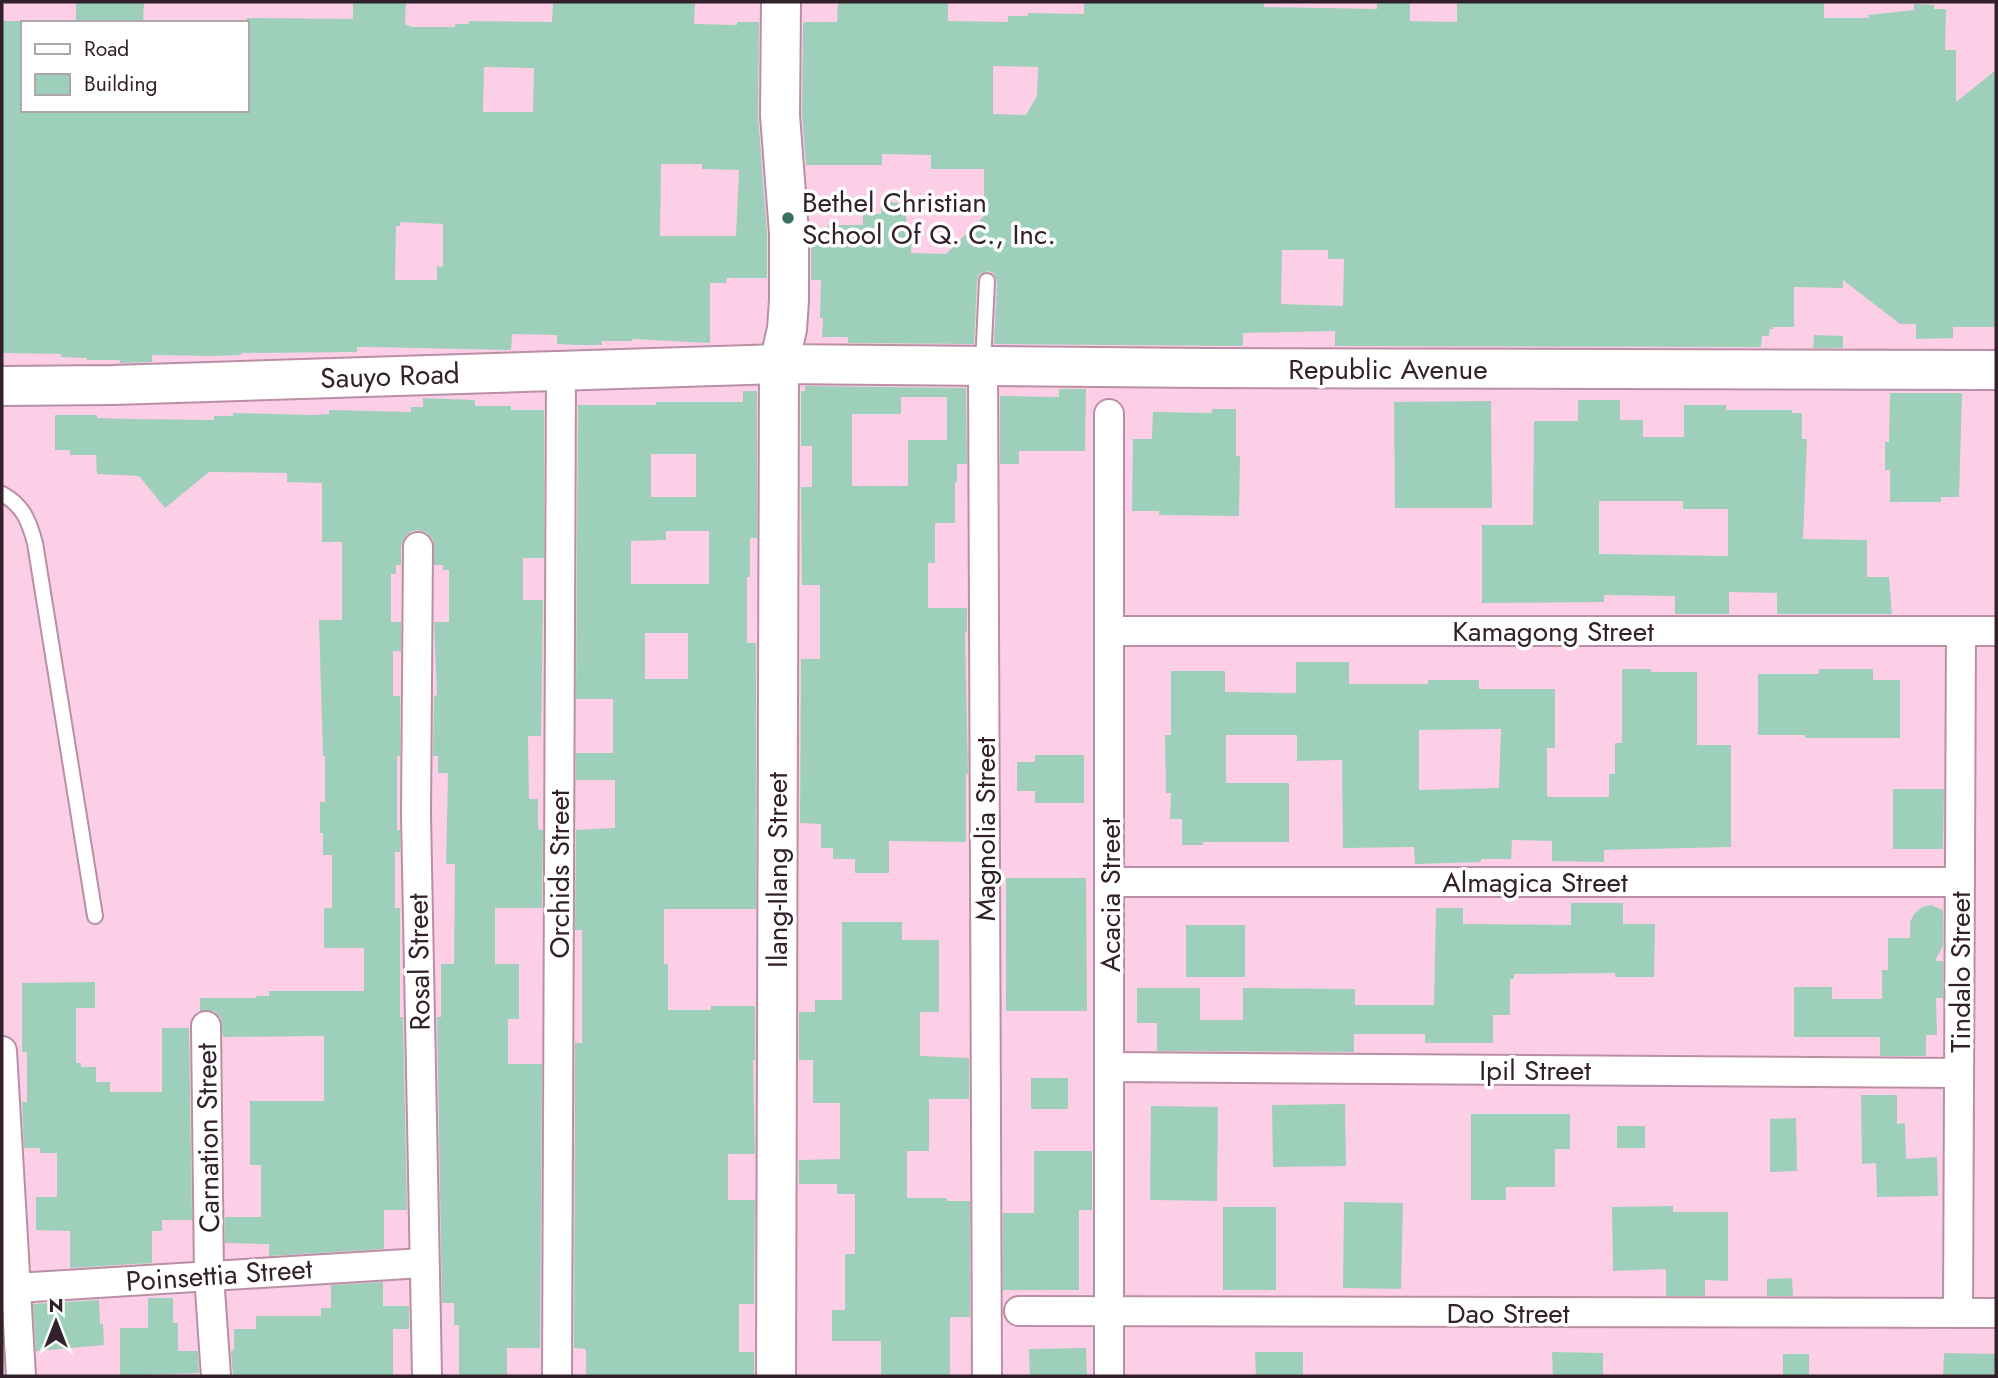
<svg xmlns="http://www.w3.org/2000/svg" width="1998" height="1378" font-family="Jost,sans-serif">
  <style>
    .building { fill: #9ecfba; fill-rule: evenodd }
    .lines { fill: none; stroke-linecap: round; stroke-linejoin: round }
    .lane-casing { stroke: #ba8fa5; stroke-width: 18 }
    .street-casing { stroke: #ba8fa5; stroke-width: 32 }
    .secondary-casing { stroke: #ba8fa5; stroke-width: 42 }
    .lane { stroke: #fff; stroke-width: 14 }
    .street { stroke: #fff; stroke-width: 28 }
    .secondary { stroke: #fff; stroke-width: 38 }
    .poi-dot { fill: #37735d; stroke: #fff; stroke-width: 2.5 }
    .labels { text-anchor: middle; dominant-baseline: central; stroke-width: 7; stroke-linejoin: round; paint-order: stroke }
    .poi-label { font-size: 28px; fill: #32212a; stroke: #fff; text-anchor: start }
    .street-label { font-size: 28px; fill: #32212a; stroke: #fff }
  </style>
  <rect width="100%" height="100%" fill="#fdcfe6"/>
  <g class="building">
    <polygon points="76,2 144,2 143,23 76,23"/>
    <path d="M353,2H406L405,24L412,27H455V24H469V21L552,22L553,2H695L694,24L737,25V22H759L758,115L767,234V278H727L726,283H710V343L632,339V341H602V345H575L557,344V335L512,334L511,350L369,347H357V352L241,353V355L211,356L152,355V362L120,363V360H87V358L61,357V354L2,353V21H23V110H247V18L353,19ZM484,67L534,68L533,112H483ZM661,164H702V169L739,170L736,236H660ZM400,222L443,224V267L437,266V280H395L396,226H400Z"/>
    <path d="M838,2L948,3V21L1008,22V16H1028V13L1084,14V2H1264V7L1377,9V2H1410V21L1457,22V2H1824V18H1869L1868,15L1914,10V4L1934,5V9H1946L1945,50H1956V102L1996,70V327H1953V338L1916,339V324H1900L1843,280V288L1794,287V327H1773V329H1770L1769,336H1762L1761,347L1335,346V331L1243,333V346L994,344L997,281L993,273L987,271L979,275L977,281L974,344L848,343V337H822L823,318H820L821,280H811V242H828V225H863V214H881V202L906,203V236H912L911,253L946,254L984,216V169H931V155L882,154V165H806L802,114L803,23L805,22H837ZM993,66L1038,67L1037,96L1026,115L993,114ZM1282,250H1328V259H1344L1343,306L1281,304Z"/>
    <polygon points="1814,335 1843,336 1843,348 1813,348"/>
    <path d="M805,386L966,388L967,464H957V482H955V523H935V563H928V608H967V632H965L968,774H966V842L889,841V873H855V859H833V848H821V824L800,823L801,659H820V585H802L801,487H812V446H801V391H805ZM901,397H947V440H908V486H852V414H901Z"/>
    <polygon points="1059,389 1086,389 1085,451 1019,451 1019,464 1000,464 1000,396 1059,397"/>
    <path d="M743,391H757V538H750V577H747V643H756V909H664V964H668V1010H711V1006H755V1060H753L755,1154H728V1200H755L754,1304H739V1352H754V1376H586V1349L574,1348L575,1043H582V930H575L576,830L615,828V780H576V753H613V699H576L578,405H656V402H743ZM651,454H696V497H651ZM666,531H709V584H631V541L666,540ZM645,633H688V679H645Z"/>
    <polygon points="1890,393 1962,393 1959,497 1941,497 1941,502 1890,502 1890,470 1885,470 1885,442 1889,442"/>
    <polygon points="423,398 475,400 475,406 511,406 511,410 544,410 544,558 523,558 523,600 543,600 541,736 528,736 529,799 538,799 538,825 539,830 543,830 542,908 495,908 495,964 519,964 519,1019 508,1019 508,1064 542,1064 540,1348 507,1348 507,1376 459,1376 459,1325 454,1325 454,1303 442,1303 437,1017 441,1017 441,964 454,964 455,864 446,864 448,773 438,773 438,756 433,756 434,696 437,695 434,622 449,622 449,570 443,570 443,565 434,565 433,539 427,533 417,530 410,532 404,538 401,547 401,565 396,565 396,574 391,574 391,622 401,622 401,651 393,651 393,696 400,696 400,756 397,756 397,830 400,830 400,852 395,852 395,908 400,908 400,1017 403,1017 407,1210 384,1210 384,1249 269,1256 269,1244 225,1243 225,1217 261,1217 261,1165 250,1165 250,1101 324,1101 324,1036 223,1037 221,1018 214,1011 200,1011 200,998 256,998 256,996 269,996 269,991 364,991 364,948 324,948 324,908 332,908 332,855 323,855 323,833 320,833 320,802 325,802 325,756 323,756 319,620 342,620 342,542 322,542 322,483 287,482 287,473 209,472 165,508 139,476 97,474 96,455 70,455 70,450 55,450 55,415 97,415 97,418 130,419 214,420 214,416 233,416 233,413 312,415 329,414 329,410 411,412 411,407 423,407"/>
    <path d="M1578,400H1620V420H1643V437H1684V405H1726V410H1792V413H1802V439H1807L1803,539L1867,540V577H1889L1892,614H1777V593L1729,592V614H1675V596L1604,595V602L1482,603V525H1533L1534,421H1578ZM1599,501H1683V509H1728V556L1599,554Z"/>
    <polygon points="1491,401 1492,508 1395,508 1394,402"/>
    <polygon points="1212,409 1236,409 1236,456 1240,456 1239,516 1159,515 1159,511 1132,511 1133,439 1152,439 1153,412 1212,413"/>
    <path d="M1296,662H1349V684H1428V680H1479V689H1555V748H1547V796L1550,797H1609V774H1615V743H1622V669H1651V672H1697V745H1731V847L1604,850V862L1552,861V841L1512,840L1511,859H1481V862L1415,864L1414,847L1343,848L1342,760L1297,761V735H1226V783H1289V842H1203V845H1182V819H1170L1171,793H1166L1165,735H1171V671H1225V692L1296,693ZM1501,729L1499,788L1419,790V730Z"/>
    <polygon points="1819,669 1873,669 1873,680 1900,680 1900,738 1805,738 1805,735 1758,735 1758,674 1819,674"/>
    <polygon points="1035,755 1084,755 1084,803 1035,803 1035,791 1017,791 1017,762 1035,762"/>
    <polygon points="1893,789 1944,789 1943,849 1893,849"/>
    <polygon points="1006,878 1086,878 1087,1011 1006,1011"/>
    <polygon points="1571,903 1623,903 1623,924 1655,924 1654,977 1615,977 1615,973 1514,974 1514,979 1510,979 1510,1015 1493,1015 1493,1043 1425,1043 1425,1034 1354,1034 1354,1052 1157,1051 1157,1023 1137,1023 1137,988 1200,988 1200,1020 1243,1020 1243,988 1355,989 1355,1005 1434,1005 1436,908 1463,908 1463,924 1571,925"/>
    <polygon points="1931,905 1943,910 1943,946 1935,961 1943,961 1943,998 1936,998 1937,1035 1926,1035 1926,1056 1880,1056 1880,1037 1794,1037 1794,987 1832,987 1832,999 1882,999 1882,970 1888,970 1888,938 1910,938 1910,922 1914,914 1922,907"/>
    <polygon points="842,922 902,922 902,940 939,940 939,1012 920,1012 920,1056 969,1058 969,1099 929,1099 929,1151 907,1151 907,1198 947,1198 947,1201 970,1201 970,1317 950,1317 950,1376 881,1376 881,1341 832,1341 832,1310 845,1310 845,1254 855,1254 855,1194 837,1194 837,1184 799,1184 799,1160 840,1159 840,1103 813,1103 813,1060 799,1060 799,1012 815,1012 815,1000 842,1000"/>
    <rect x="1186" y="925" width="59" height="52"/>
    <polygon points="95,982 95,1008 76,1008 76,1063 81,1063 81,1067 96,1067 96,1082 110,1082 110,1092 162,1092 162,1028 189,1028 192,1220 162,1220 162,1231 152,1231 152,1263 70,1268 70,1231 36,1230 36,1197 57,1197 57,1153 40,1153 40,1148 24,1148 22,1102 27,1102 27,1052 22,1052 22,983"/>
    <rect x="1031" y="1078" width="37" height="31"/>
    <polygon points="1861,1095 1897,1095 1897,1124 1905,1123 1906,1159 1937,1157 1938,1196 1877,1197 1876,1163 1862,1164"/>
    <polygon points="1345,1104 1346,1166 1273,1167 1272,1105"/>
    <polygon points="1151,1106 1218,1107 1217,1201 1150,1200"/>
    <polygon points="1471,1114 1570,1114 1570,1149 1555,1149 1555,1187 1506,1187 1506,1200 1471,1200"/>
    <polygon points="1796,1118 1797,1171 1770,1172 1770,1119"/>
    <rect x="1617" y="1126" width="28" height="22"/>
    <polygon points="1034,1151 1092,1151 1092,1210 1079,1210 1079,1290 1003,1290 1003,1213 1034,1213"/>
    <polygon points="1344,1202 1403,1203 1401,1289 1343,1288"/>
    <polygon points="1673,1206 1673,1212 1728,1212 1728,1281 1705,1280 1705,1296 1666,1296 1666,1269 1613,1271 1612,1207"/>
    <rect x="1223" y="1207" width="53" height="83"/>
    <polygon points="1792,1278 1793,1296 1767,1296 1767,1279"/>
    <polygon points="383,1282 383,1306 409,1306 409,1329 393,1329 393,1376 233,1376 231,1351 233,1351 234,1347 234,1329 256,1329 256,1316 321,1316 321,1308 331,1308 331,1285"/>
    <polygon points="148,1298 173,1298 173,1323 178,1323 178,1351 198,1351 199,1373 120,1376 120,1328 148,1328"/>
    <polygon points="99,1300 100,1324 103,1324 104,1345 36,1351 33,1304"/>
    <polygon points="1086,1348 1087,1376 1030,1376 1029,1349"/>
    <polygon points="1255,1352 1303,1352 1303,1376 1256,1376"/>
    <polygon points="1552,1352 1603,1353 1603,1376 1553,1376"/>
    <polygon points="1944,1353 1996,1354 1996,1376 1943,1376"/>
    <rect x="1783" y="1354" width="26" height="22"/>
  </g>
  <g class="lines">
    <defs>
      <g id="lane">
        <polyline points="983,364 987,281"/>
        <path d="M2,494C23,505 29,521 35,543L95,916"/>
      </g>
      <g id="street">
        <polyline points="983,366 987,1376"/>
        <polyline points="418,547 416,815 427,1376"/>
        <polyline points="1109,631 1996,631"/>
        <polyline points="1109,882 1960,882"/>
        <polyline points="206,1026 209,1276 216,1376"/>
        <polyline points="2,1051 21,1376"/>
        <polyline points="1110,1067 1959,1073"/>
        <polyline points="16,1288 423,1263"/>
        <polyline points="1019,1311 1996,1313"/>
        <polyline points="1958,1313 1961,631"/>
        <polyline points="557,1376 561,372"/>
        <polyline points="1109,1376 1109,414"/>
      </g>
      <g id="secondary">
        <polyline points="2,386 113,385 779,364 1203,368 1996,370"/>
        <polyline points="776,1376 779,364 787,329 789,300 789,233 780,115 781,2"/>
      </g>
    </defs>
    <use href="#lane" class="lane-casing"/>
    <use href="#street" class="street-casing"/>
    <use href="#secondary" class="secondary-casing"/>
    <use href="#lane" class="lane"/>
    <use href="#street" class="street"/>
    <use href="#secondary" class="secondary"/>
  </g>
  <circle class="poi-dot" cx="788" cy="218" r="7"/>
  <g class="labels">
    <g class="poi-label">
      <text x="802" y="202">Bethel Christian<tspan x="802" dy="32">School Of Q. C., Inc.</tspan></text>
    </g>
    <g class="street-label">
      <text x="1388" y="369">Republic Avenue</text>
      <text transform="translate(390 376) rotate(-2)">Sauyo Road</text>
      <text x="1553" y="631">Kamagong Street</text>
      <text transform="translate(985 829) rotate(-90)">Magnolia Street</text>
      <text transform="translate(777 870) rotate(-90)">Ilang-Ilang Street</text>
      <text transform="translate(559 874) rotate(-90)">Orchids Street</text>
      <text x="1535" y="882">Almagica Street</text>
      <text transform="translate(1110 895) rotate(-90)">Acacia Street</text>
      <text transform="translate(419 962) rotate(-91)">Rosal Street</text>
      <text transform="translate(1960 972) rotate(-90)">Tindalo Street</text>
      <text x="1535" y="1070">Ipil Street</text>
      <text transform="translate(208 1138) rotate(-91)">Carnation Street</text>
      <text transform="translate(219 1275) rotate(-4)">Poinsettia Street</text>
      <text x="1508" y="1313">Dao Street</text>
    </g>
  </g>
  <rect width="1998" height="1378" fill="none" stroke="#32212a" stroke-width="7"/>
  <rect x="21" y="21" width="228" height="91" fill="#ffffff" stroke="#ada6aa" stroke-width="2"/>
  <rect x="35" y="44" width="35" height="10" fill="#ffffff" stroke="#ada6aa" stroke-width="2"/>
  <text x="84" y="56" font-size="21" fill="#32212a">Road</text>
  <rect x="35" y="74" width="35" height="21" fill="#9ecfba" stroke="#ada6aa" stroke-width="2"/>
  <text x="84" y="91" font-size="21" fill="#32212a">Building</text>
  <g transform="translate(56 1322)" stroke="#ffffff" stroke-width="5" paint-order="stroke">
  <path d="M0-5L12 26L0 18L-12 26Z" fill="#32212a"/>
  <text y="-10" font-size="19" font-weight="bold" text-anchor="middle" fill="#32212a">N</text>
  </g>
</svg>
